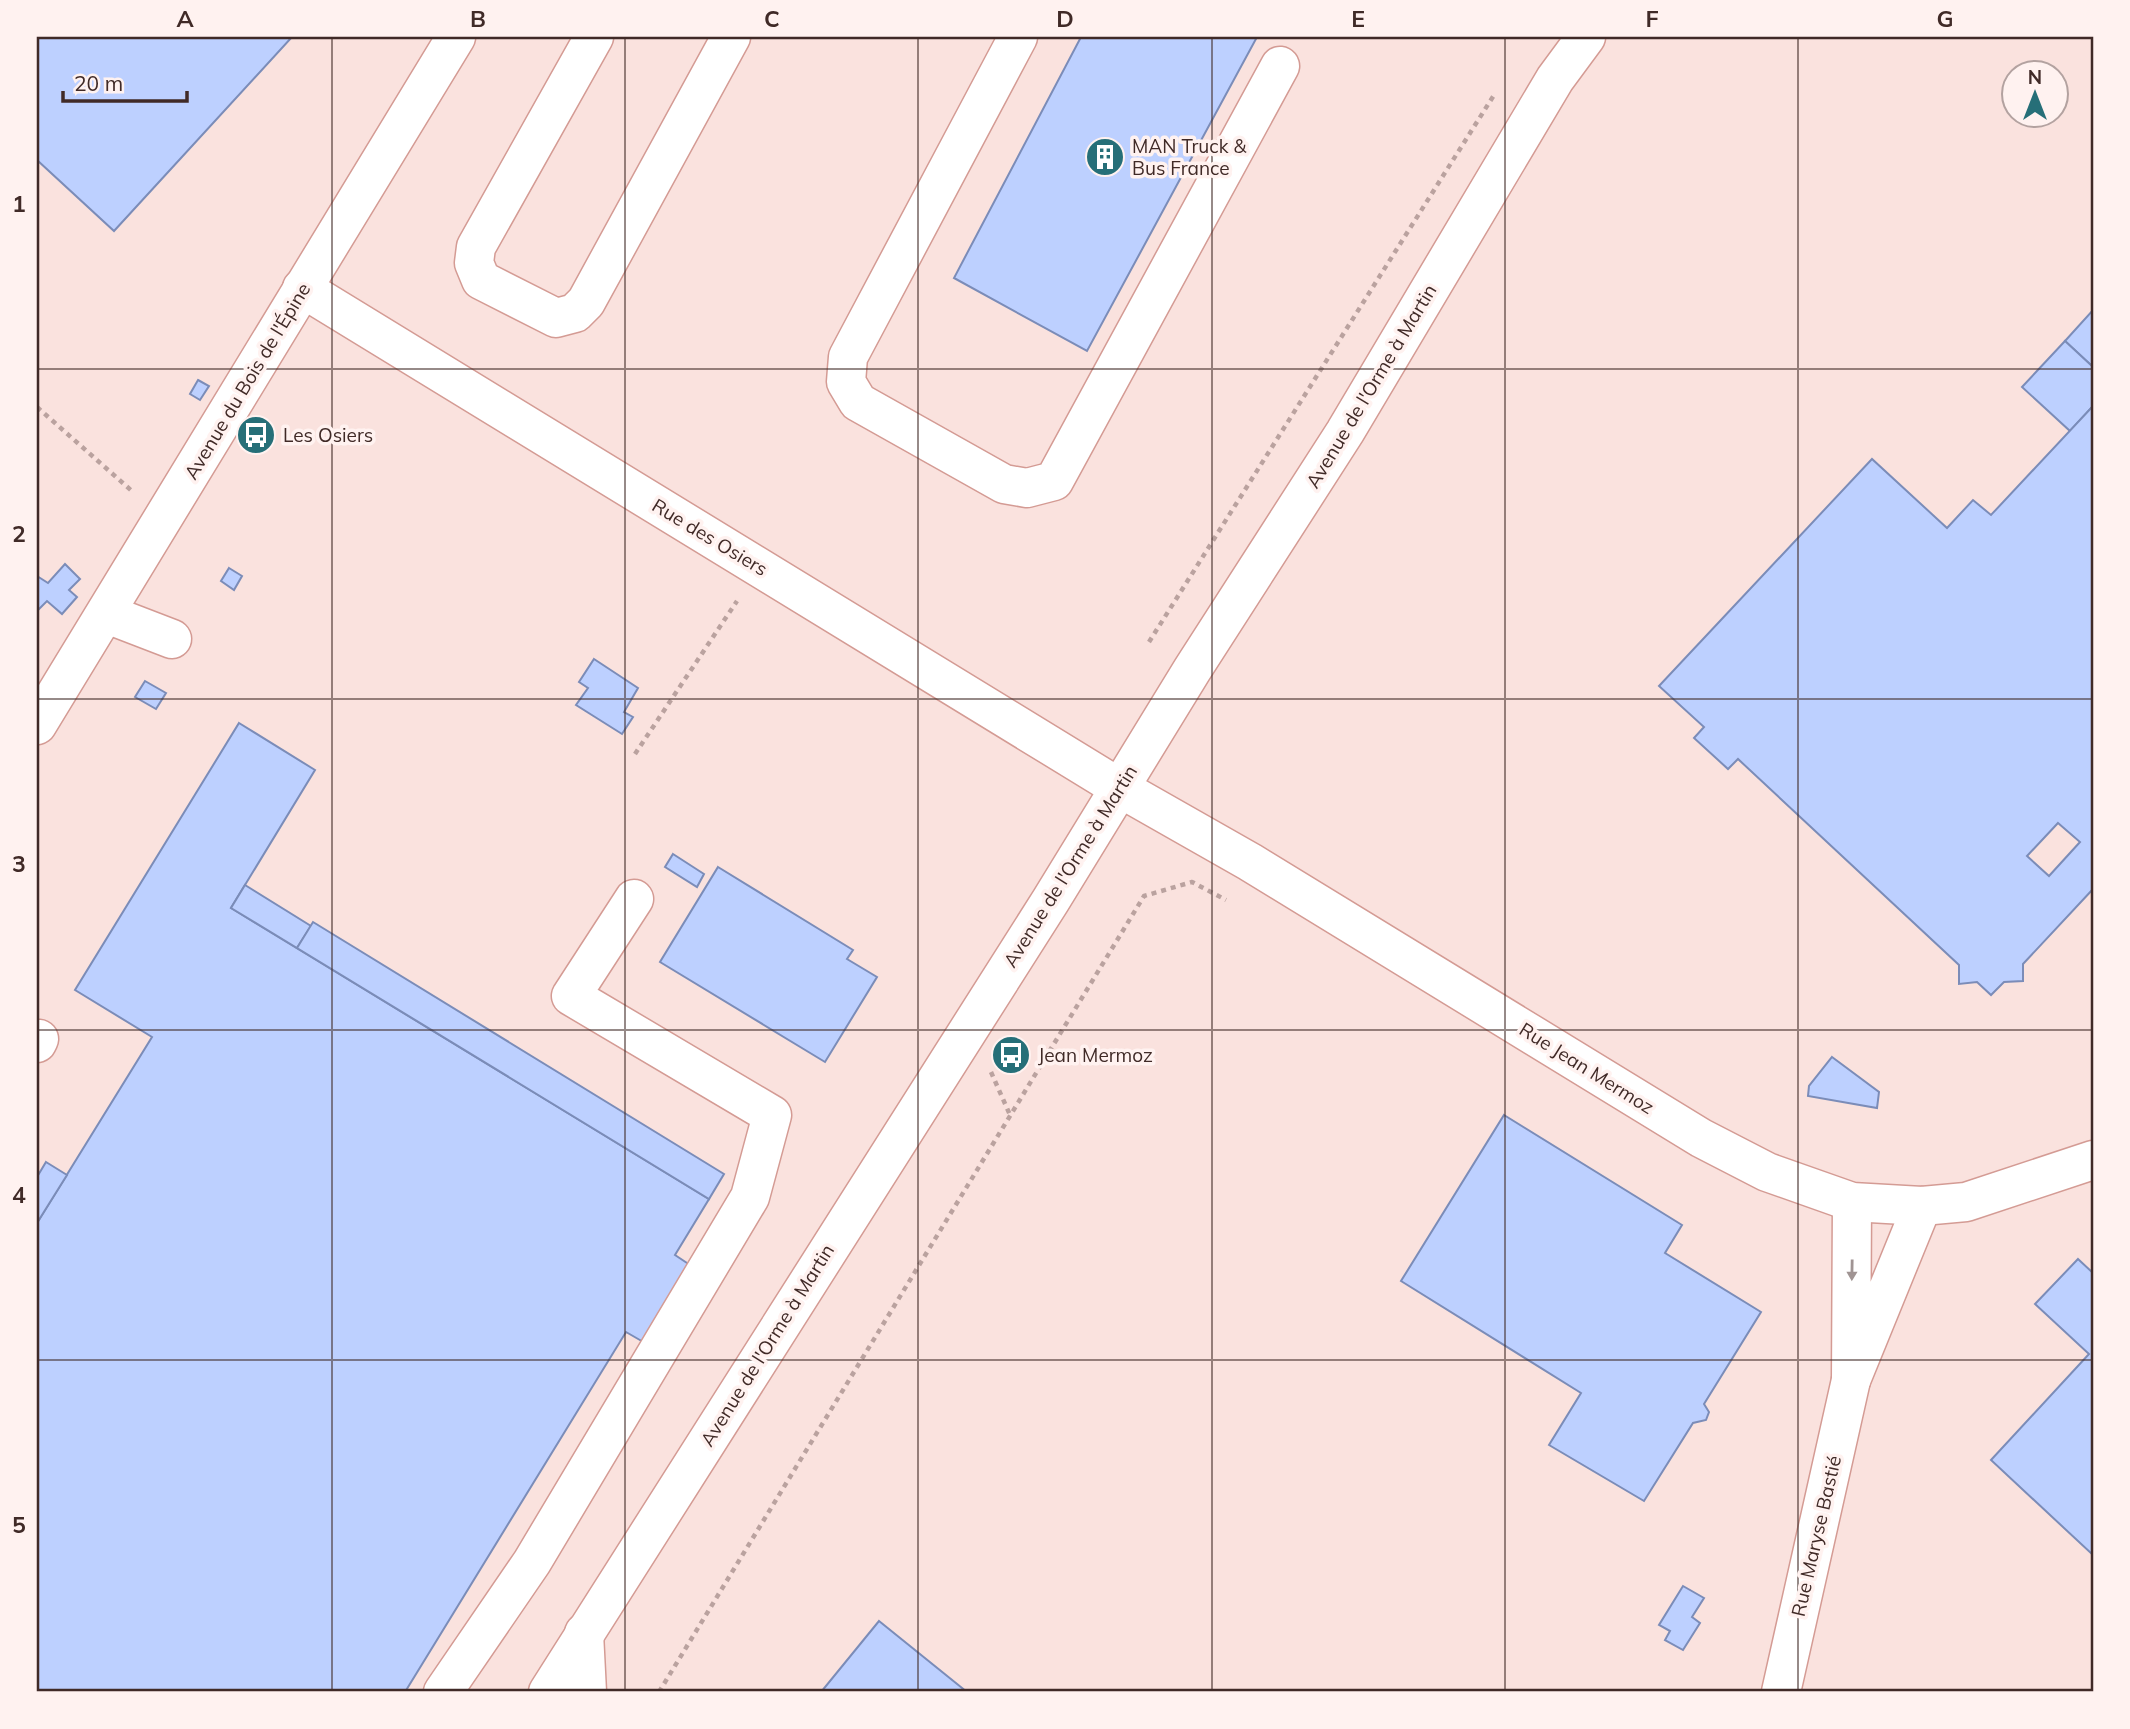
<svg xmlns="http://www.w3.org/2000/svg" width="2130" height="1729" font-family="Mulish,sans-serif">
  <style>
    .building { fill: #bdd0ff; stroke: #7b8cb8; stroke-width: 2; fill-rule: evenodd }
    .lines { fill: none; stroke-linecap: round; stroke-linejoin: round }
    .minor-casing { stroke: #d49b94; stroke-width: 41 }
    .major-casing { stroke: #d49b94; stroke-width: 41 }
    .path { stroke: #baa29f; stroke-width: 4.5; stroke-dasharray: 5 5; stroke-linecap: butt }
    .minor { stroke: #fff; stroke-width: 38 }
    .major { stroke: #fff; stroke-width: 38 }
    .oneway { fill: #a09493 }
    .grid { fill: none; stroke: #402a27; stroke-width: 2; stroke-opacity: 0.55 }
    .labels { text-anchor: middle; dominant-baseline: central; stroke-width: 7; stroke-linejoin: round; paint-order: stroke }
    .poi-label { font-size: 19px; fill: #402a27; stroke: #fff2f0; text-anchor: start }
    .street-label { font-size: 19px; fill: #402a27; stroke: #fff2f0 }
    .neatline { fill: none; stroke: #402a27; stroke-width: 2.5 }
    .grid-label { font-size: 23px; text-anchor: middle; font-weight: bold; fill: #402a27 }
  </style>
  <rect width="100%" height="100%" fill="#fae2de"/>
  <g class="building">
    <polygon points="37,37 292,37 114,231 37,160"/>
    <polygon points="1081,37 1257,37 1087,351 954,278"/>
    <polygon points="2093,310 2093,367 2065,341"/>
    <polygon points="2065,341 2093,367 2093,406 2070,431 2022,387"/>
    <polygon points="198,380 209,386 200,400 190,394"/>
    <path d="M2093,406V889L2023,964V981L2004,982L1991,995L1977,982L1959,984V965L1738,759L1728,769L1694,738L1704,727L1659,686L1872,459L1947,528L1973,500L1991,515ZM2058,823L2080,842L2049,876L2027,856Z"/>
    <polygon points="65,564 80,579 69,590 77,597 62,614 47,601 37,611 37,576 48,583"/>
    <polygon points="229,568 242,576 234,590 221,581"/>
    <polygon points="594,659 638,688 624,712 633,717 622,734 576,705 588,688 579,682"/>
    <polygon points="145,681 166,693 156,709 135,697"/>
    <polygon points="239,723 315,770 231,908 709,1199 675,1255 699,1271 652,1347 626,1332 405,1692 37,1692 37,1223 152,1037 75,990"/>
    <polygon points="673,854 704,874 697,887 665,867"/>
    <polygon points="718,867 853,950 847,959 877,977 825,1062 660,962"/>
    <polygon points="245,885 311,926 297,948 231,908"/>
    <polygon points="313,922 724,1174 709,1199 297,948"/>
    <polygon points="1832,1057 1879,1092 1877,1108 1808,1096 1809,1086"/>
    <polygon points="1504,1115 1682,1225 1665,1253 1761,1312 1704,1404 1709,1412 1706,1420 1693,1423 1644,1501 1549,1445 1581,1393 1401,1281"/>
    <polygon points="46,1162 67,1175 37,1223 37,1177"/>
    <polygon points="2078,1259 2093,1273 2093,1555 1991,1460 2089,1354 2035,1304"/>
    <polygon points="1683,1586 1704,1598 1692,1617 1700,1623 1683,1650 1665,1640 1670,1631 1659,1625"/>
    <polygon points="879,1621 967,1692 821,1692"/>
  </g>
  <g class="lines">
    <defs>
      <g id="minor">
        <polyline points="594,37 476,247 474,263 481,280 556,318 575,313 586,302 731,37"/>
        <polyline points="1018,37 848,357 846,382 858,402 1004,484 1027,488 1054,481 1280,66"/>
        <polyline points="302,288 1118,787 1250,862 1701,1138 1767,1172 1852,1202 1922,1206 1966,1202 2093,1160"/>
        <polyline points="107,614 172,639"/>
        <polyline points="37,725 456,37"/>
        <polyline points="37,1043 39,1039"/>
        <polyline points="1852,1202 1851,1380 1922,1206"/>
        <polyline points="584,1633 587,1692"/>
        <polyline points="443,1692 532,1562 750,1197 772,1115 571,996 634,899"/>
        <polyline points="1781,1692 1851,1380"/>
      </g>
      <polyline id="major" points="548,1692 1051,900 1192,670 1345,432 1555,79 1586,37"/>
    </defs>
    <use href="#minor" class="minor-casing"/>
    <use href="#major" class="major-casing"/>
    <g class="path">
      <polyline points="37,407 133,492"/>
      <polyline points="1149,642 1494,95"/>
      <polyline points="635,754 737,601"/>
      <polyline points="991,1072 1010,1115"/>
      <polyline points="659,1692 1144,896 1192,882 1226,900"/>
    </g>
    <use href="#minor" class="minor"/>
    <use href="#major" class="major"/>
  </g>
  <defs><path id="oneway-solid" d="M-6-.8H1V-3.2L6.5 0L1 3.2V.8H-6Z" transform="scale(1.75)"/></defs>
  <use class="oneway" href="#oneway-solid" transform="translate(1852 1270) rotate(91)"/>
  <path class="grid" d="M332,37V1692M625,37V1692M918,37V1692M1212,37V1692M1505,37V1692M1798,37V1692M37,369H2093M37,699H2093M37,1030H2093M37,1360H2093"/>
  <defs>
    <symbol id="building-disc" viewBox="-11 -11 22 22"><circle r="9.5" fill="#266f78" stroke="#fff2f0"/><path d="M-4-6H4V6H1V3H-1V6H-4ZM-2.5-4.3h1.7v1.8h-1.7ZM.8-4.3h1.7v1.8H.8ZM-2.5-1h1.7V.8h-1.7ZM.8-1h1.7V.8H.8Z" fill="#fff"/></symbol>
    <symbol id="bus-disc" viewBox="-11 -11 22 22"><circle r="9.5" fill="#266f78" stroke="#fff2f0"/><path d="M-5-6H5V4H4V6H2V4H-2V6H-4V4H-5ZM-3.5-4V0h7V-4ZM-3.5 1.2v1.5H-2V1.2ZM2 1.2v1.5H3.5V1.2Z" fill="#fff"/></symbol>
  </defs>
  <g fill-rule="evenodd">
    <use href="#building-disc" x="1083" y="135" width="44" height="44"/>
    <use href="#bus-disc" x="234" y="413" width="44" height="44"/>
    <use href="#bus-disc" x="989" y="1033" width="44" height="44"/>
  </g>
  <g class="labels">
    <g class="poi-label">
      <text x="1132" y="146">MAN Truck &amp;<tspan x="1132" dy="22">Bus France</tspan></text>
      <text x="283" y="435">Les Osiers</text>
      <text x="1038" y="1055">Jean Mermoz</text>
    </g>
    <g class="street-label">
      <text transform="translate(247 381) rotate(-59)">Avenue du Bois de l'Épine</text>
      <text transform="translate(1371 386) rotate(-59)">Avenue de l'Orme à Martin</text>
      <text transform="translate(710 537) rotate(31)">Rue des Osiers</text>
      <text transform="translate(1070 866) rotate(-58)">Avenue de l'Orme à Martin</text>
      <text transform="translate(1587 1068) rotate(32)">Rue Jean Mermoz</text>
      <text transform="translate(767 1345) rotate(-58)">Avenue de l'Orme à Martin</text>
      <text transform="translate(1816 1536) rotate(-77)">Rue Maryse Bastié</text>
    </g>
  </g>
  <rect width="2130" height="1729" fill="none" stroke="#fff2f0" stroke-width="77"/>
  <g transform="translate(2035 94)"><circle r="33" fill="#fff2f0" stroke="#b3a2a0" stroke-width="2"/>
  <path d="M0-5L12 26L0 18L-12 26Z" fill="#266f78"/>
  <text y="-10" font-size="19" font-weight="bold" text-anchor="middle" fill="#402a27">N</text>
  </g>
  <path d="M63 91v10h124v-10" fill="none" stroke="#402a27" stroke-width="3.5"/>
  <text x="74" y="91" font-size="21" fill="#402a27" stroke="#fff2f0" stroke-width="5" paint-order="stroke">20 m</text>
  <rect x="38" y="38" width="2054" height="1652" class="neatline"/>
  <g class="grid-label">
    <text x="185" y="27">A</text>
    <text x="478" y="27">B</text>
    <text x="772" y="27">C</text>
    <text x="1065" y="27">D</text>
    <text x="1358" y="27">E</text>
    <text x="1652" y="27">F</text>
    <text x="1945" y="27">G</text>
    <text x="19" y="212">1</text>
    <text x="19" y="542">2</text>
    <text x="19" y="872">3</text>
    <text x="19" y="1203">4</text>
    <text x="19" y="1533">5</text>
  </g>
</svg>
